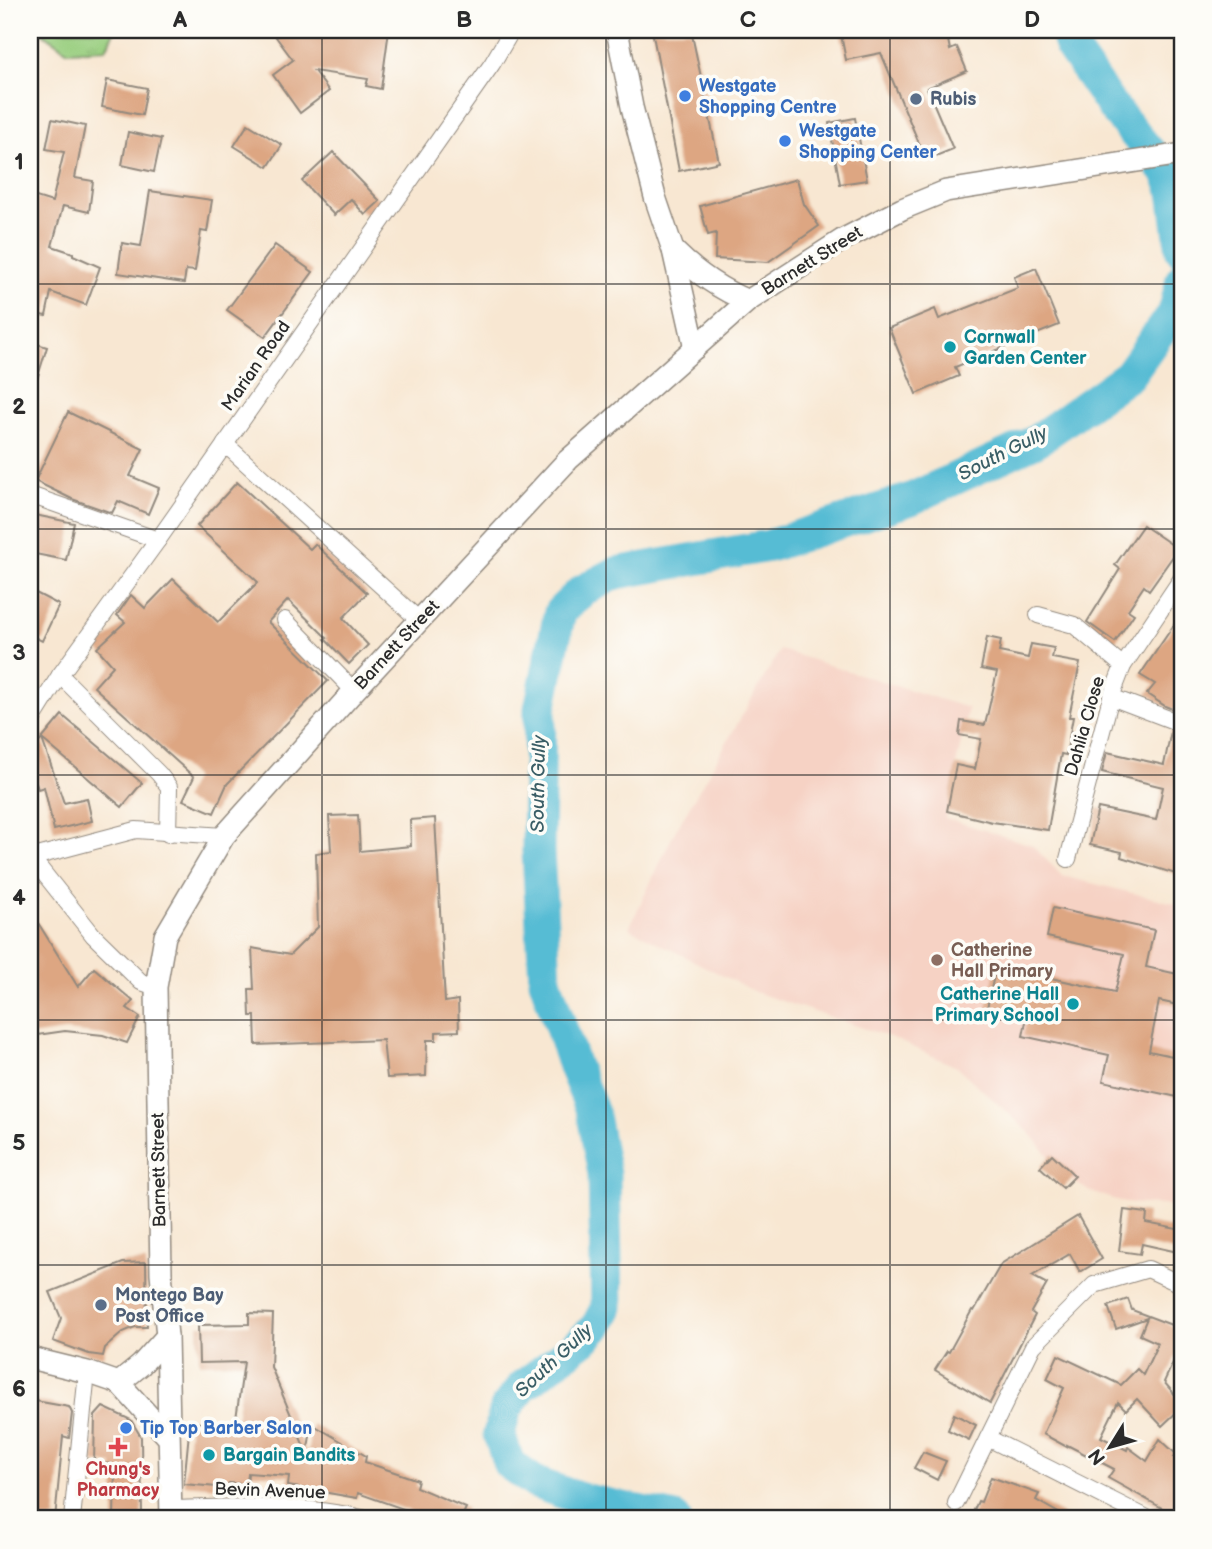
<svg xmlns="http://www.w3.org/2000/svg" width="1212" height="1549" font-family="'Balsamiq Sans',sans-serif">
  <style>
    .built { fill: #f6d2c4 }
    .grass { fill: url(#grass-tufts); stroke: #627c55; stroke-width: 2 }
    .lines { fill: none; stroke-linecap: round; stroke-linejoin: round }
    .river { stroke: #56bcd4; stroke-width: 33 }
    .building { fill: #dda682 }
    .minor-casing { stroke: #92897e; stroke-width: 18 }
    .secondary-casing { stroke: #92897e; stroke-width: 24 }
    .minor { stroke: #fff; stroke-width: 16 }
    .secondary { stroke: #fff; stroke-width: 21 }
    .grid { fill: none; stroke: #2b2b2b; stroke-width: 2; stroke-opacity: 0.55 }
    .shop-dot { fill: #3f7fe0; stroke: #fdfcf7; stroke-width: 2.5 }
    .service-dot { fill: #5c6f8a; stroke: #fdfcf7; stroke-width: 2.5 }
    .culture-dot { fill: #0f9aa8; stroke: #fdfcf7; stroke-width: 2.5 }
    .education-dot { fill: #8d6e63; stroke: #fdfcf7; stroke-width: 2.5 }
    .health-dot { fill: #e0444e; stroke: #fdfcf7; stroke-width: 2.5 }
    .labels { text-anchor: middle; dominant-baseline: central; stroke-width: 7; stroke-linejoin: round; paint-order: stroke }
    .shop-label { font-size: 18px; font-weight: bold; fill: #366cbe; stroke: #fdfcf7; text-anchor: start }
    .service-label { font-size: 18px; font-weight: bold; fill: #4e5e75; stroke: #fdfcf7; text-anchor: start }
    .street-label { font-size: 18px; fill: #2b2b2b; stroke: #fdfcf7 }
    .culture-label { font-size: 18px; font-weight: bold; fill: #0d838f; stroke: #fdfcf7; text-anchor: start }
    .education-label { font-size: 18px; font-weight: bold; fill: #785e54; stroke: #fdfcf7; text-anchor: start }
    .health-label { font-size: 18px; font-weight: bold; fill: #be3a42; stroke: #fdfcf7 }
    .water-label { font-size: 19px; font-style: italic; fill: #3a5e66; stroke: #fdfcf7 }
    .neatline { fill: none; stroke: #2b2b2b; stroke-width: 2.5 }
    .grid-label { font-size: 23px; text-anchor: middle; font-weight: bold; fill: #2b2b2b }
  </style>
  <defs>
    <pattern id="grass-tufts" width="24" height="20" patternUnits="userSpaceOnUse" patternTransform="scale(1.75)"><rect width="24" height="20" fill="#99ce7f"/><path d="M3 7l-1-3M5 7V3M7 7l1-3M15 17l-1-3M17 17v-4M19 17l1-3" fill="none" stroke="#84b16e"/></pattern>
  </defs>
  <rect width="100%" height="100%" fill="#fdfcf7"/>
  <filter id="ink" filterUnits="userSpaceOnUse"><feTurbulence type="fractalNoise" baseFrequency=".0143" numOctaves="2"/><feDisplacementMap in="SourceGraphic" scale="14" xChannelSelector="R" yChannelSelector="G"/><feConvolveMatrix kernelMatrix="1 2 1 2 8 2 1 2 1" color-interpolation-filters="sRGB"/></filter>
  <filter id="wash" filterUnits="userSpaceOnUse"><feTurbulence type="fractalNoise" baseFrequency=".00686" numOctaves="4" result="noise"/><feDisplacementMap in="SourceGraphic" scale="28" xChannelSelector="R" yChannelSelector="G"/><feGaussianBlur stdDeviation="1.57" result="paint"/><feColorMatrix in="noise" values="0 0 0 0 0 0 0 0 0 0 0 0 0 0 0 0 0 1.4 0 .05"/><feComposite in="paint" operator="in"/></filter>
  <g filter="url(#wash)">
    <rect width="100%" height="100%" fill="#f8e7d2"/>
    <polygon class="built" points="780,650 968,708 945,818 1032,845 1062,876 1182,905 1182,1206 1125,1203 1091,1192 1066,1177 1031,1134 957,1067 890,1037 755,992 629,928 673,835"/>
    <polygon class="grass" points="38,30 115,30 106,49 68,51"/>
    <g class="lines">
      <g class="river">
        <polyline points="1065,30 1070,46 1110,104 1168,174 1174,191 1182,251"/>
        <polyline points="675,1519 581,1499 536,1483 509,1464 499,1434 506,1408 523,1386 582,1341 597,1326 607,1307 604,1174 592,1110 575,1069 545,980 538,851 540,709 560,612 582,591 616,573 769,546 911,499 1036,441 1129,375 1175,310 1182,279"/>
      </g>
    </g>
    <g id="blocks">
      <g class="building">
        <polygon points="284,30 389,30 381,89 366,86 368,79 314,71 329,91 300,113 273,75 293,60 276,37"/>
        <polygon points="652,30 691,30 719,162 679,171"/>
        <polygon points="840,30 946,30 950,50 957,47 967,71 927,88 953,149 926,160 881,53 846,60"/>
        <polygon points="107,80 147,88 142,115 102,107"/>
        <polygon points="855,118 867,180 840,184 829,123"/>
        <polygon points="52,119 85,126 75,178 93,181 89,212 63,206 52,246 73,253 73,255 100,267 86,305 51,292 46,316 30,313 30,195 52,202 64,152 46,149"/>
        <polygon points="248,124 282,145 268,167 234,146"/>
        <polygon points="128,132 161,139 154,172 122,165"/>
        <polygon points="333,152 380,201 365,215 351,199 334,215 302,181"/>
        <polygon points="797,179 804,204 819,226 768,262 715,259 716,233 708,235 700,206"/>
        <polygon points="150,191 212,200 207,232 201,231 195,271 186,270 184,283 118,273 122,243 141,246"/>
        <polygon points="275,245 313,272 265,337 227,310"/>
        <polygon points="1036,268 1059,325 955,367 959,376 916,394 889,328 935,309 939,319 1018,288 1014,277"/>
        <polygon points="30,342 47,347 33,392 30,391"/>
        <polygon points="68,412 143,449 130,476 159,488 148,514 118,501 112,513 72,499 35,481"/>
        <polygon points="237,482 310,549 315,544 367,593 343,618 368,645 349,664 325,639 327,638 288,600 268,622 328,681 227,784 214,813 183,800 194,777 94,687 113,666 97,648 125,622 117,615 131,595 145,608 173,579 218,622 258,582 197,526"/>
        <polygon points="30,514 74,523 66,560 30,553"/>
        <polygon points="1143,525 1178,549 1149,590 1144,586 1128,610 1134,614 1115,642 1087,622 1120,569 1115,565"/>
        <polygon points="30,590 59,605 42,641 30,635"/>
        <polygon points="1182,613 1182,713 1165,706 1147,694 1155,684 1140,675"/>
        <polygon points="987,637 1001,640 999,652 1028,658 1031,644 1054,648 1052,658 1080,663 1069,717 1073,717 1066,755 1061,754 1048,830 992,822 947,811 956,765 975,769 981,739 959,735 961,721 985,725 990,703 997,672 981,669"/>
        <polygon points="62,715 142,783 122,807 42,739"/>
        <polygon points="1171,731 1182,734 1182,876 1121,857 1122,852 1090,845 1098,808 1156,820 1163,787 1102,772 1107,752 1164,765"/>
        <polygon points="42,739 64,803 87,798 92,821 54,830 44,787 38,789 30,765 30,754"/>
        <polygon points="358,815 360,851 411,846 410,820 435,818 445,1002 458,1000 459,1031 436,1032 436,1040 427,1040 426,1076 387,1078 383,1040 256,1045 255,1016 250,1016 249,989 254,989 252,948 290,955 318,927 316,853 331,851 329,816"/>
        <polygon points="1053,908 1154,930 1146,967 1182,975 1182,1006 1159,1001 1149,1051 1182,1058 1182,1098 1103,1081 1109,1055 1023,1036 1027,1017 987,1008 996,966 1115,992 1124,954 1047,937"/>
        <polygon points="30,910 78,987 94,968 133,1001 127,1008 140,1017 127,1043 103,1035 65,1031 30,1036"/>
        <polygon points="1052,1154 1075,1176 1063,1188 1040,1167"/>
        <polygon points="1124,1210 1147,1213 1146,1223 1182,1230 1182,1253 1142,1244 1140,1254 1119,1251"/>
        <polygon points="1078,1216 1102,1259 1080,1272 1070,1254 1032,1276 1047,1284 1031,1312 1035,1315 990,1403 935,1370 947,1351 949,1352 972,1310 974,1311 1001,1264"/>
        <polygon points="146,1262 147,1327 135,1327 123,1332 105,1348 103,1356 89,1354 53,1341 61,1318 50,1292 123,1263"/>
        <polygon points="1128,1299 1132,1310 1182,1329 1182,1343 1164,1382 1182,1403 1182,1407 1162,1426 1137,1399 1126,1410 1118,1402 1101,1437 1127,1450 1128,1447 1147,1461 1160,1439 1176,1454 1174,1457 1182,1461 1182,1519 1108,1478 1114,1469 1067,1445 1067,1447 1043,1434 1064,1388 1047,1379 1058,1355 1121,1385 1137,1369 1143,1375 1158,1343 1140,1335 1147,1318 1116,1329 1108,1306"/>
        <polygon points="249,1313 273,1314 271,1367 307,1454 312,1424 366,1456 365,1462 418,1480 416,1487 466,1508 461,1519 432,1519 358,1493 357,1498 288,1486 289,1476 248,1473 247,1484 229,1483 228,1488 184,1484 190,1422 235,1426 244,1362 199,1363 198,1325 249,1324"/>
        <polygon points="30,1400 69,1407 72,1413 69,1438 63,1436 55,1519 30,1519"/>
        <polygon points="103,1407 131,1420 141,1437 142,1516 135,1516 135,1519 114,1519 115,1471 112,1471 113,1464 94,1463 95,1416"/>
        <polygon points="954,1414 976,1425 969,1440 948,1430"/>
        <polygon points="923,1452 946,1461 937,1480 914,1468"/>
        <polygon points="991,1477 1039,1494 1036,1500 1069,1519 970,1519 978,1501 981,1502"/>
      </g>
    </g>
  </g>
  <g filter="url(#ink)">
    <use href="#blocks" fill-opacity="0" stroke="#92897e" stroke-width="2"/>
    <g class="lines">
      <defs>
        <g id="minor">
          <polyline points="225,444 420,621"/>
          <polyline points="30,495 158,540"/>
          <polyline points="1038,615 1074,625 1123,666"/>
          <polyline points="285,620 354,691"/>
          <polyline points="60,675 159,774 169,787 168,834"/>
          <polyline points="1111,697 1182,724"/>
          <polyline points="30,723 60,675 158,540 492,64 512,30"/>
          <polyline points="30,849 31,857 93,935 141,982 156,987"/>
          <polyline points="30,858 136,830 224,836"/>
          <polyline points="1068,859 1111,697 1123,666 1182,578"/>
          <polyline points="988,1438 1149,1519"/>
          <polyline points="956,1503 1033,1346 1094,1285 1148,1269 1182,1285"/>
          <path d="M171,1509C236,1507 302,1503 366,1519"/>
          <polyline points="72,1519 87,1372"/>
        </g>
        <g id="secondary">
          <polyline points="617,30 632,107 655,197 673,250 695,348"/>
          <path d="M673,250C696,273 719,289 748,301"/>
          <polyline points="30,1358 87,1372 119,1383 167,1436"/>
          <polyline points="119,1383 141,1365 167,1336"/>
          <polyline points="171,1519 167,1336 161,1273 156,987 165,936 224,836 354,691 568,460 748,301 842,240 902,209 946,191 1182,154"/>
        </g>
      </defs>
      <use href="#minor" class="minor-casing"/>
      <use href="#secondary" class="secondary-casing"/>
      <use href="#minor" class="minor"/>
      <use href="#secondary" class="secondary"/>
    </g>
  </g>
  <path class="grid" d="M322,30V1519M606,30V1519M890,30V1519M30,284H1182M30,529H1182M30,775H1182M30,1020H1182M30,1265H1182"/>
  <g class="shop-dot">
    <circle cx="685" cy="96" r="7"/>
    <circle cx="785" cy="141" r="7"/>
    <circle cx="126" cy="1428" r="7"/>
  </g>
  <g class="service-dot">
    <circle cx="916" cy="99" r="7"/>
    <circle cx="101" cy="1305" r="7"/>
  </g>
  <g class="culture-dot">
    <circle cx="950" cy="347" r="7"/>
    <circle cx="1073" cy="1004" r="7"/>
    <circle cx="209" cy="1455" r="7"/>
  </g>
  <circle class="education-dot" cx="937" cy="960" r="7"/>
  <path class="health-dot" d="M114.5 1436.5h7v7h7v7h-7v7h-7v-7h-7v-7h7z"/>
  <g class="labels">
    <g class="shop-label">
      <text x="699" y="86">Westgate<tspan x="699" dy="21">Shopping Centre</tspan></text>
      <text x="799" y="131">Westgate<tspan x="799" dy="21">Shopping Center</tspan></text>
      <text x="140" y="1428">Tip Top Barber Salon</text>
    </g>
    <g class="service-label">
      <text x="930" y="99">Rubis</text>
      <text x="115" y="1295">Montego Bay<tspan x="115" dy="21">Post Office</tspan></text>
    </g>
    <g class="street-label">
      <text transform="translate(812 261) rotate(-32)">Barnett Street</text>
      <text transform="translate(256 366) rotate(-55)">Marian Road</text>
      <text transform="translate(397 645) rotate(-47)">Barnett Street</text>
      <text transform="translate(1085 726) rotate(-74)">Dahlia Close</text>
      <text transform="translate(159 1170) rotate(-91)">Barnett Street</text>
      <text transform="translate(270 1491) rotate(2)">Bevin Avenue</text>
    </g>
    <g class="culture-label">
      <text x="964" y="337">Cornwall<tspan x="964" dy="21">Garden Center</tspan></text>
      <text x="1059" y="994" text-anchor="end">Catherine Hall<tspan x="1059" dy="21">Primary School</tspan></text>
      <text x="223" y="1455">Bargain Bandits</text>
    </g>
    <g class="education-label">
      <text x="951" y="950">Catherine<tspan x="951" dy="21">Hall Primary</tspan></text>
    </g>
    <g class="health-label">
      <text x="118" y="1469">Chung's<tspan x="118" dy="21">Pharmacy</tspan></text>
    </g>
    <g class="water-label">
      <text transform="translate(1003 454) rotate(-27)">South Gully</text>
      <text transform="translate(539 784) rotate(-89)">South Gully</text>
      <text transform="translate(554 1361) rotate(-43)">South Gully</text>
    </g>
  </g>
  <rect width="1212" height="1549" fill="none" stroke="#fdfcf7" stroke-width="77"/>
  <g transform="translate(1110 1447) rotate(233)" stroke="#fdfcf7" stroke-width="5" paint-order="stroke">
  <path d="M0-5L12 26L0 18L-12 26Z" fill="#2b2b2b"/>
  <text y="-10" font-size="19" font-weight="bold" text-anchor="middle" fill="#2b2b2b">N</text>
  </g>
  <rect x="38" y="38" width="1136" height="1472" class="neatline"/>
  <g class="grid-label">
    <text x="180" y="27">A</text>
    <text x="464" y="27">B</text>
    <text x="748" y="27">C</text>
    <text x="1032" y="27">D</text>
    <text x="19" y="169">1</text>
    <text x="19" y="414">2</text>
    <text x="19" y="660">3</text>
    <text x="19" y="905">4</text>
    <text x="19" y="1150">5</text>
    <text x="19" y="1396">6</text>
  </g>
</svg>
